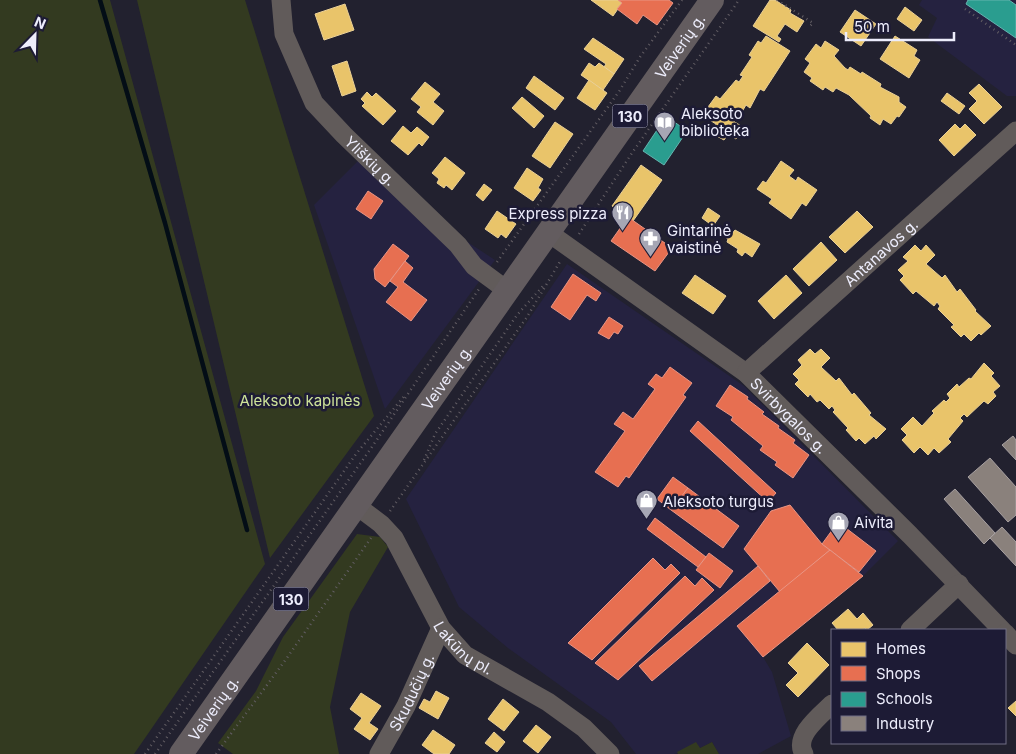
<svg xmlns="http://www.w3.org/2000/svg" width="1016" height="754" font-family="Inter,sans-serif">
  <style>
    .built { fill: #252240 }
    .green { fill: #333a20 }
    .homes { fill: #e9c46a; stroke: #ead096 }
    .shops { fill: #e76f51; stroke: #e99584 }
    .schools { fill: #2a9d8f; stroke: #64b5b0 }
    .industry { fill: #8a817c; stroke: #a8a1a2 }
    .lines { fill: none; stroke-linecap: round; stroke-linejoin: round }
    .stream { stroke: #030d16; stroke-width: 4.5 }
    .path { stroke: #635e64; stroke-width: 2.5; stroke-dasharray: 1 4; stroke-linecap: butt }
    .minor { stroke: #615b5a; stroke-width: 19 }
    .major { stroke: #635c5f; stroke-width: 24 }
    .labels { text-anchor: middle; dominant-baseline: central; stroke-width: 5; stroke-linejoin: round; paint-order: stroke }
    .shield { fill: #1d1b35; stroke: #afaec0; stroke-width: 1 }
    .shield-label { font-size: 14px; font-weight: bold; fill: #ededfc }
    .street-label { font-size: 15px; fill: #ededfc; stroke: #1d1b35 }
    .poi-label { font-size: 15px; fill: #ededfc; stroke: #1d1b35; text-anchor: start }
    .park-label { font-size: 15px; fill: #cee399; stroke: #1d1b35 }
  </style>
  <rect width="100%" height="100%" fill="#22212f"/>
  <g class="built">
    <polygon points="922,0 1016,0 1016,96 1007,96 928,37 937,18 919,5"/>
    <polygon points="370,149 466,241 495,260 385,409 314,205"/>
    <polygon points="567,264 744,386 898,541 863,576 763,657 772,672 791,736 758,754 719,754 712,742 700,748 674,754 636,754 611,722 508,648 459,607 406,499"/>
  </g>
  <g class="green">
    <polygon points="0,0 110,0 265,564 134,754 0,754"/>
    <polygon points="137,0 245,0 374,416 270,558"/>
    <polygon points="357,534 380,537 388,547 350,612 330,707 339,754 233,754 218,743 256,691 283,637"/>
    <polygon points="696,742 700,748 712,742 719,754 678,754 677,752"/>
  </g>
  <g class="homes">
    <polygon points="591,0 618,0 622,3 613,16"/>
    <polygon points="770,0 775,0 791,10 790,13 804,21 797,32 785,24 777,36 781,39 779,42 753,26"/>
    <polygon points="345,4 354,30 324,40 315,14"/>
    <polygon points="905,7 922,20 914,31 897,19"/>
    <polygon points="855,10 876,24 861,46 840,32"/>
    <polygon points="766,36 790,51 764,91 760,89 750,108 746,105 740,115 737,114 733,121 743,127 736,139 728,134 724,140 711,133 716,124 708,119 713,111 708,107 716,96 720,99 736,80 739,82 743,76 740,75 752,57 749,55 758,41 761,43"/>
    <polygon points="895,36 917,50 914,56 920,60 909,78 880,59"/>
    <polygon points="593,38 624,59 614,74 604,67 606,64 584,49"/>
    <polygon points="825,41 839,50 834,56 845,68 848,70 850,67 861,74 862,72 881,84 880,87 899,97 899,102 906,107 899,117 897,116 891,124 883,119 880,125 870,118 871,116 849,95 836,88 833,92 825,87 823,90 810,81 812,78 804,72 810,63 805,59 816,44 821,48"/>
    <polygon points="347,61 356,91 342,96 332,66"/>
    <polygon points="589,63 595,67 599,63 614,74 603,90 581,75"/>
    <polygon points="534,76 564,98 555,110 526,88"/>
    <polygon points="589,80 607,93 595,110 577,98"/>
    <polygon points="425,82 440,94 433,102 444,111 433,125 417,112 421,107 411,99"/>
    <polygon points="979,84 1002,107 984,124 969,109 977,101 969,93"/>
    <polygon points="367,92 372,97 376,93 396,111 383,125 362,106 365,103 361,99"/>
    <polygon points="947,93 965,106 959,114 941,101"/>
    <polygon points="522,97 544,116 534,128 512,108"/>
    <polygon points="555,122 573,134 550,168 532,156"/>
    <polygon points="955,124 960,129 965,124 976,135 954,156 939,140"/>
    <polygon points="403,126 411,133 417,127 429,137 422,146 419,143 408,155 391,141"/>
    <polygon points="445,157 465,173 452,190 446,185 444,188 437,183 439,179 432,173"/>
    <polygon points="781,161 794,170 789,176 796,181 798,177 817,190 806,206 802,203 791,219 769,203 772,199 757,189 763,181 766,183"/>
    <polygon points="641,165 662,180 633,221 612,206"/>
    <polygon points="527,168 543,179 538,188 541,190 533,201 514,188"/>
    <polygon points="484,184 492,190 483,201 476,195"/>
    <polygon points="708,208 720,216 713,226 702,218"/>
    <polygon points="497,211 516,224 506,238 501,234 498,238 485,229"/>
    <polygon points="857,211 873,227 845,253 829,237"/>
    <polygon points="735,230 760,244 752,257 745,252 742,256 737,252 738,249 727,242 728,239 724,236 727,232 731,235"/>
    <polygon points="821,242 837,260 809,286 793,269"/>
    <polygon points="915,245 921,251 926,245 935,255 926,264 942,278 945,275 957,292 960,289 976,310 975,311 991,326 981,335 979,333 971,341 964,334 961,337 951,327 954,325 938,309 940,306 937,302 934,306 916,291 913,294 900,280 904,276 898,270 908,261 903,257"/>
    <polygon points="695,275 726,296 713,314 682,293"/>
    <polygon points="786,275 802,293 774,319 758,301"/>
    <polygon points="810,349 815,354 821,349 830,358 821,367 836,381 839,378 852,395 854,393 871,413 869,415 886,429 876,439 874,436 865,444 859,438 856,441 846,430 848,428 833,412 835,410 832,406 829,409 820,400 817,402 810,394 808,397 795,384 799,380 793,374 802,365 798,360"/>
    <polygon points="984,363 994,373 991,376 1000,386 993,392 996,396 988,404 984,401 967,417 964,414 960,418 963,421 948,439 951,442 939,453 934,448 928,455 920,447 914,453 902,440 907,435 901,429 913,417 922,426 934,413 932,411 944,400 946,402 950,398 947,394 957,384 959,387 969,378 971,379"/>
    <polygon points="848,609 857,619 863,613 873,625 867,630 865,628 862,630 838,630 832,623"/>
    <polygon points="807,643 829,665 798,697 786,685 798,673 788,663"/>
    <polygon points="436,691 449,698 438,719 419,708 424,699 430,702"/>
    <polygon points="361,693 381,706 369,723 378,729 370,740 354,729 362,718 350,709"/>
    <polygon points="503,699 519,712 504,731 488,719"/>
    <polygon points="1016,701 1016,716 1008,708"/>
    <polygon points="536,725 551,737 538,753 523,741"/>
    <polygon points="433,730 455,745 449,754 434,754 422,745"/>
    <polygon points="494,732 505,742 497,752 485,743"/>
  </g>
  <g class="shops">
    <polygon points="618,0 669,0 673,3 657,25 643,15 637,24 617,9 622,3"/>
    <polygon points="368,191 383,201 371,219 356,209"/>
    <polygon points="628,217 672,248 655,271 611,241"/>
    <polygon points="393,244 409,256 385,287 375,279 374,269"/>
    <polygon points="405,261 413,268 403,282 427,300 411,321 386,302 398,287 390,281"/>
    <polygon points="573,274 601,293 596,301 587,295 570,320 551,307"/>
    <polygon points="609,317 623,326 618,334 614,332 609,339 598,333"/>
    <polygon points="670,367 692,383 683,395 686,397 629,478 626,476 618,487 595,472 625,431 614,424 623,412 633,419 655,389 648,384 656,374 662,378"/>
    <polygon points="730,385 748,397 747,399 764,412 762,414 779,426 778,428 795,440 793,443 809,455 793,478 775,465 777,462 760,450 763,446 731,420 733,417 716,406"/>
    <polygon points="698,421 776,493 768,502 690,431"/>
    <polygon points="673,477 688,488 671,510 657,499"/>
    <polygon points="688,488 739,526 723,548 671,510"/>
    <polygon points="790,505 822,544 830,550 780,592 744,549 771,511"/>
    <polygon points="655,518 706,557 698,567 647,529"/>
    <polygon points="838,522 876,551 859,572 822,544"/>
    <polygon points="830,550 863,576 763,657 737,626"/>
    <polygon points="709,553 733,571 720,588 696,570"/>
    <polygon points="653,558 665,570 671,564 680,573 592,660 568,643"/>
    <polygon points="758,566 770,581 652,681 639,666"/>
    <polygon points="685,576 695,586 702,578 714,590 618,680 595,663"/>
  </g>
  <g class="schools">
    <polygon points="968,0 1009,0 1016,5 1016,38 966,4"/>
    <polygon points="663,121 670,125 673,121 687,131 664,165 643,151"/>
  </g>
  <g class="industry">
    <polygon points="1013,436 1016,440 1016,460 1002,445"/>
    <polygon points="990,458 1016,487 1016,515 1008,522 968,477"/>
    <polygon points="955,489 995,533 984,544 944,499"/>
    <polygon points="1002,527 1016,542 1016,566 990,538"/>
  </g>
  <g class="lines">
    <polyline class="stream" points="100,0 165,223 247,530"/>
    <g class="path">
      <polyline points="777,0 813,23 810,26"/>
      <polyline points="965,9 1016,45"/>
      <polyline points="579,234 632,153 739,0"/>
      <polyline points="497,262 620,90 640,57 682,0"/>
      <polyline points="424,460 435,434 517,315 543,286"/>
      <polyline points="390,511 527,317 561,260"/>
      <polyline points="145,754 356,454 406,394"/>
      <polyline points="155,754 374,444 479,289"/>
      <polyline points="216,754 284,662 371,538"/>
    </g>
    <g class="minor">
      <path id="s1" d="M281,0L284,34L314,103L344,135L458,245L474,266L508,291"/>
      <path id="s2" d="M549,233L746,373L910,535L1002,630"/>
      <path id="s3" d="M746,373L1016,131"/>
      <path id="s4" d="M357,506L381,524L394,538L441,628L465,655L548,702L584,728L610,754"/>
      <polyline points="910,630 959,584"/>
      <polyline points="1005,633 1016,645"/>
      <path id="s5" d="M379,754L406,706L441,628"/>
      <path d="M804,754C793,736 821,715 832,704"/>
    </g>
    <path class="major" id="s6" d="M181,754L712,0"/>
  </g>
  <defs>
    <symbol id="library-pin" viewBox="-11 -11 22 30"><path d="M0 17L-7.5 6A9.5 9.5 0 1 1 7.5 6Z" fill="#a6a6b4" stroke="#1d1b35"/><path d="M-6-4Q-3-5.5-.7-3.5V5Q-3 3-6 4ZM6-4Q3-5.5 .7-3.5V5Q3 3 6 4Z" fill="#fff"/></symbol>
    <symbol id="restaurant-pin" viewBox="-11 -11 22 30"><path d="M0 17L-7.5 6A9.5 9.5 0 1 1 7.5 6Z" fill="#a6a6b4" stroke="#1d1b35"/><path d="M-5-6h1v4h1v-4h1v4h1v-4h1v5L-1.5 .5V6h-2V.5L-5-1ZM5-6V6H3V1.5H1.5Q1.5-4 5-6Z" fill="#fff"/></symbol>
    <symbol id="pharmacy-pin" viewBox="-11 -11 22 30"><path d="M0 17L-7.5 6A9.5 9.5 0 1 1 7.5 6Z" fill="#a6a6b4" stroke="#1d1b35"/><path d="M-2-6h4v4h4v4h-4v4h-4v-4h-4v-4h4Z" fill="#fff"/></symbol>
    <symbol id="shop-pin" viewBox="-11 -11 22 30"><path d="M0 17L-7.5 6A9.5 9.5 0 1 1 7.5 6Z" fill="#a6a6b4" stroke="#1d1b35"/><path d="M-5-2.5h2.3a2.7 3.5 0 0 1 5.4 0H5L5.5 6h-11ZM-1.5-2.5h3a1.5 2.3 0 0 0-3 0Z" fill="#fff"/></symbol>
  </defs>
  <g fill-rule="evenodd">
    <use href="#library-pin" x="652" y="110" width="25" height="34"/>
    <use href="#restaurant-pin" x="610" y="200" width="25" height="34"/>
    <use href="#pharmacy-pin" x="638" y="226" width="25" height="34"/>
    <use href="#shop-pin" x="634" y="488" width="25" height="34"/>
    <use href="#shop-pin" x="826" y="510" width="25" height="34"/>
  </g>
  <g class="labels">
    <g class="shield">
      <rect x="612.5" y="104.5" width="35" height="23" rx="4"/>
      <rect x="273.5" y="587.5" width="35" height="23" rx="4"/>
    </g>
    <g class="shield-label">
      <text x="630" y="116">130</text>
      <text x="291" y="599">130</text>
    </g>
    <g class="street-label">
      <text stroke="none"><textPath href="#s6" startOffset="866">Veiverių g.</textPath></text>
      <text stroke="none"><textPath href="#s1" startOffset="190">Yliškių g.</textPath></text>
      <text stroke="none"><textPath href="#s3" startOffset="181">Antanavos g.</textPath></text>
      <text stroke="none"><textPath href="#s6" startOffset="461">Veiverių g.</textPath></text>
      <text stroke="none"><textPath href="#s2" startOffset="302">Svirbygalos g.</textPath></text>
      <text stroke="none"><textPath href="#s4" startOffset="181">Lakūnų pl.</textPath></text>
      <text stroke="none"><textPath href="#s5" startOffset="70">Skudučių g.</textPath></text>
      <text stroke="none"><textPath href="#s6" startOffset="56">Veiverių g.</textPath></text>
    </g>
    <g class="poi-label">
      <text x="681" y="113">Aleksoto<tspan x="681" dy="17">biblioteka</tspan></text>
      <text x="607" y="213" text-anchor="end">Express pizza</text>
      <text x="667" y="230">Gintarinė<tspan x="667" dy="17">vaistinė</tspan></text>
      <text x="663" y="501">Aleksoto turgus</text>
      <text x="854" y="522">Aivita</text>
    </g>
    <g class="park-label">
      <text x="300" y="400">Aleksoto kapinės</text>
    </g>
  </g>
  <rect x="831" y="629" width="175" height="115" fill="#1d1b35" stroke="#706f85"/>
  <rect x="841" y="642" width="25" height="15" fill="#e9c46a" stroke="#706f85"/>
  <text x="876" y="654" font-size="15" fill="#ededfc">Homes</text>
  <rect x="841" y="666" width="25" height="15" fill="#e76f51" stroke="#706f85"/>
  <text x="876" y="679" font-size="15" fill="#ededfc">Shops</text>
  <rect x="841" y="692" width="25" height="15" fill="#2a9d8f" stroke="#706f85"/>
  <text x="876" y="704" font-size="15" fill="#ededfc">Schools</text>
  <rect x="841" y="716" width="25" height="15" fill="#8a817c" stroke="#706f85"/>
  <text x="876" y="729" font-size="15" fill="#ededfc">Industry</text>
  <g transform="translate(35 35) rotate(23)" stroke="#1d1b35" stroke-width="4" paint-order="stroke">
  <path d="M0-4L9 19L0 12L-9 19Z" fill="#ededfc"/>
  <text y="-8" font-size="14" font-weight="bold" text-anchor="middle" fill="#ededfc">N</text>
  </g>
  <path d="M846 32v8h108v-8" fill="none" stroke="#ededfc" stroke-width="2.5"/>
  <text x="854" y="32" font-size="15" fill="#ededfc" stroke="#1d1b35" stroke-width="4" paint-order="stroke">50 m</text>
</svg>
